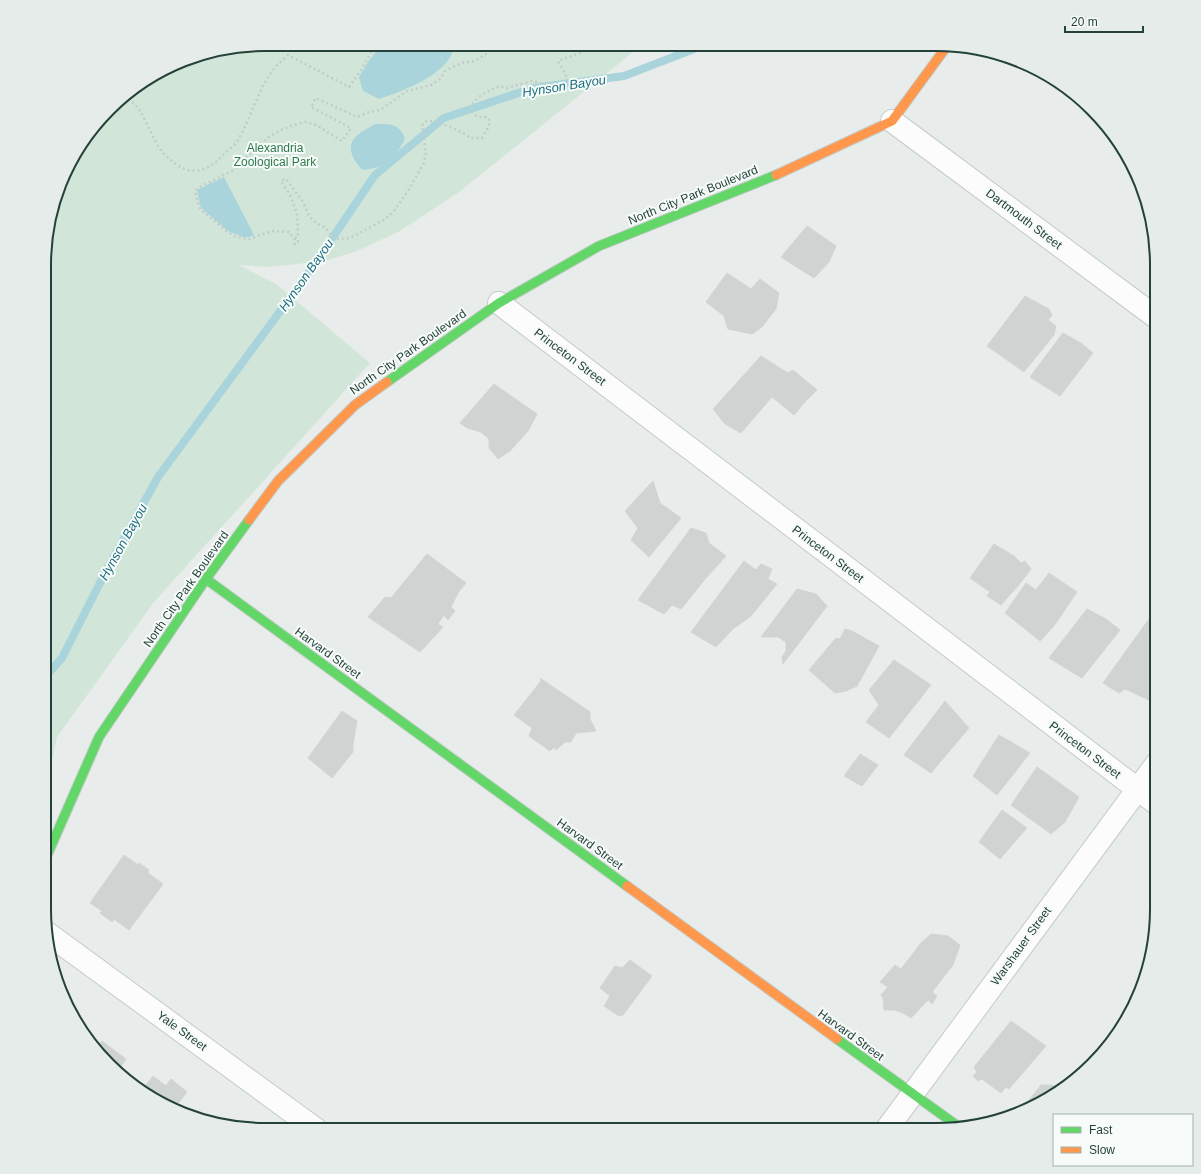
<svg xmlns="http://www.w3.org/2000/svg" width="1201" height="1174" font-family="Arial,sans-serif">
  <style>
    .green { fill: #d1e6d8 }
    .water { fill: #a9d4db }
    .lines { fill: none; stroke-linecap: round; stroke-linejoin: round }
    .stream { stroke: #a9d4db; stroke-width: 8 }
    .building { fill: #cfd4d2; stroke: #d1d6d4 }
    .street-casing { stroke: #c5cac8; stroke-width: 24 }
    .fast-casing { stroke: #c3cbc8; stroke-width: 11 }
    .slow-casing { stroke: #c3cbc8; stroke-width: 11 }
    .path { stroke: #c3ccca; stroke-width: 2.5; stroke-dasharray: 2 3; stroke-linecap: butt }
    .street { stroke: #fcfcfc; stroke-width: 22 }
    .fast { stroke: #63d668; stroke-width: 9 }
    .slow { stroke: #ff974d; stroke-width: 9 }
    .labels { text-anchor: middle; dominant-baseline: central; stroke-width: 4; stroke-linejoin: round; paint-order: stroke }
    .park-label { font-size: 12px; fill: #2d7a4b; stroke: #f7fbf9 }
    .street-label { font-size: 12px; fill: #24423a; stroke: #f7fbf9 }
    .water-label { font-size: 13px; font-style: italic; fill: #1c6f80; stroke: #f7fbf9 }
    .rim { fill: none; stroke: #24423a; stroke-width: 2 }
  </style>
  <rect width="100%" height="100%" fill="#e8edeb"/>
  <polygon class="green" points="265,44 642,45 459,192 400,231 357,251 325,261 269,267 239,265 276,284 370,363 154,602 57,737 45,793 48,222 74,155 120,99 194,56"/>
  <g class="water">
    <path d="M382,44H450L453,50C448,74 401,92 379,99L363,91L359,77L368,62Z"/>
    <path d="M375,124C391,124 398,123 405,138C396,158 385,168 363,170C355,163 346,149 354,139C359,132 369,128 375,124Z"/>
    <polygon points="224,177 254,235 249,237 243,237 228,231 201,208 197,190"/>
  </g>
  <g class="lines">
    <polyline class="stream" points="46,676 62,658 105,573 158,477 312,268 375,175 444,118 533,88 624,76 694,49 701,45"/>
  </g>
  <g class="building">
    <polygon points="807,226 836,246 829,262 814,278 781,257"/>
    <polygon points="727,273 751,289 760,279 779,293 776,309 762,327 752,334 728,329 724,316 706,302"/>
    <polygon points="1025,296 1049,309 1052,315 1048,320 1056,326 1054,335 1024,372 987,346"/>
    <polygon points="1063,333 1081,343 1093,353 1060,396 1030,377"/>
    <polygon points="761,356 788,373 793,370 817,390 803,404 794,415 772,397 741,433 725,424 713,409"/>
    <polygon points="494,384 537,414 528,431 510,451 498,459 489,448 489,439 481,432 467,428 460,423"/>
    <polygon points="653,481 660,503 681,518 649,557 631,540 638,528 625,511"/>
    <polygon points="691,528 706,533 709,543 726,556 706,578 681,609 672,605 664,614 638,600"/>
    <polygon points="994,544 1014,556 1021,563 1025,561 1031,569 1018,586 1001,605 987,596 990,592 970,578"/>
    <polygon points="427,554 466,583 458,593 451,607 455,611 448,620 444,615 438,624 443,627 420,652 368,617 385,597 391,598"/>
    <polygon points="744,561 756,570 761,564 772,569 768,579 777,584 751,616 733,629 716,647 691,632"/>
    <polygon points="1049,573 1077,592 1054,626 1040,641 1005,613 1026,583 1036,590"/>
    <polygon points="797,589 816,594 827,606 783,664 782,657 786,651 786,642 778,637 761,637"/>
    <polygon points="1087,609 1106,619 1120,630 1082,678 1049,658"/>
    <polygon points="1154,612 1157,612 1157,691 1149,700 1125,689 1119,693 1103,683"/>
    <polygon points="845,629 852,631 879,646 857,686 846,691 835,693 809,670 836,638 840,639"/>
    <polygon points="894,660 931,685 889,738 866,722 879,705 869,690"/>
    <polygon points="540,678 590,712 590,719 596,731 576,733 571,742 565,742 556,750 554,747 550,751 529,736 532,728 514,715 541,681"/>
    <polygon points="945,701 969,728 931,773 904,755"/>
    <polygon points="342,711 357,721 353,745 353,752 332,778 308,758"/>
    <polygon points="999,735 1030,753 997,795 973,776"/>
    <polygon points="860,754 878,765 862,786 844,776"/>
    <polygon points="1037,767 1079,797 1065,822 1051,834 1011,805"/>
    <polygon points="1002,810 1027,828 1000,859 979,842"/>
    <polygon points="124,855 138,865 139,863 149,870 148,873 163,884 129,930 114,919 112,922 100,913 102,911 90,903"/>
    <polygon points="931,934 948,936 960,945 953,965 932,992 937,996 932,1004 928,1000 911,1018 903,1013 894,1010 884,1010 883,998 881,995 888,987 880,982 895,965 901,969 921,943"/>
    <polygon points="630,960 652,976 623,1015 619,1016 604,1006 610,996 600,988 615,966 622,968"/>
    <polygon points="1011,1021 1046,1046 1009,1089 1006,1087 1001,1093 982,1079 978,1081 973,1076 977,1072 974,1067"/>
    <polygon points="102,1041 126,1059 117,1072 95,1049"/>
    <polygon points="1079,1072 1081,1074 1071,1084 1026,1110 1026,1104 1041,1085 1047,1085 1061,1086 1065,1084"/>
    <polygon points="153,1076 166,1086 171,1079 187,1092 174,1109 167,1107 142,1090"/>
  </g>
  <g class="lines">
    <defs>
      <g id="street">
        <polyline points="892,121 1157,318"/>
        <polyline points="499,303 1157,804"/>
        <polyline points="47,933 317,1130"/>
        <polyline points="886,1130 1157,763"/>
      </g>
      <g id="fast">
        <polyline points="387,382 499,303 599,246 776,175"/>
        <polyline points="206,579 627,886"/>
        <polyline points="45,860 99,737 206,579 249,520"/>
        <polyline points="837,1039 959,1127"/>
      </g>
      <g id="slow">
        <polyline points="776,175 892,121 947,46"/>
        <polyline points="249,520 278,481 355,405 387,382"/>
        <polyline points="627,886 837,1039"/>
      </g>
    </defs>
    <use href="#street" class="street-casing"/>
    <use href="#fast" class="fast-casing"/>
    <use href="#slow" class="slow-casing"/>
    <g class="path">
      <path d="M491,45L489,52L475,61L461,63L445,71L440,79L431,85L407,91L380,110L369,112L357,117L316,98L311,107L351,128L342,141L316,125L305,122L294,125L283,129L270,136L256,148L232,171L198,188L195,192L200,209L229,233L234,236L249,239L272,231L289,232L291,235L297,238L298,236L297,213L290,195L281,181L286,179L303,202L309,216L316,223L326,228L331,236L335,239L350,238L384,220L394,211L408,191L424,163L426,152L422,125C424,124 425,122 427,121C436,120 464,132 470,138H482L488,128L490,121L487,117C478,118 474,116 470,108C477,95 487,92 500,86L507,88L532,81L545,84L562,90L567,87L568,79L558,61L580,53L582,45"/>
      <path d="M125,95C130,100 136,105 140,111C148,124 155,145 166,156C188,177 205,175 225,153C229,149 235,145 238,140C254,113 260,77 286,57L288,55L349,87L361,70L376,44"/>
      <polyline points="295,238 294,243 295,244 298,242 297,238"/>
    </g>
    <use href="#street" class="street"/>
    <use href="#fast" class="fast"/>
    <use href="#slow" class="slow"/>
  </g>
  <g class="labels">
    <g class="park-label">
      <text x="275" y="148">Alexandria<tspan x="275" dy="14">Zoological Park</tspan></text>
    </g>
    <g class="street-label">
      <text transform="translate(693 195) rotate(-22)">North City Park Boulevard</text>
      <text transform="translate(1024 219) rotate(37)">Dartmouth Street</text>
      <text transform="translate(408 352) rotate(-35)">North City Park Boulevard</text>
      <text transform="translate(570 357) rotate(37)">Princeton Street</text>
      <text transform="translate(828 554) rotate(37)">Princeton Street</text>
      <text transform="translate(186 589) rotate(-55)">North City Park Boulevard</text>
      <text transform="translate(328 653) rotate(36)">Harvard Street</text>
      <text transform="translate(1085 750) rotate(37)">Princeton Street</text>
      <text transform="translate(590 844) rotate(36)">Harvard Street</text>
      <text transform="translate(1021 946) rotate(-54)">Warshauer Street</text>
      <text transform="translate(182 1031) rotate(36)">Yale Street</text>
      <text transform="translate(851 1035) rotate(36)">Harvard Street</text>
    </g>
    <g class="water-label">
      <text transform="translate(564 86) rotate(-9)">Hynson Bayou</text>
      <text transform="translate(306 275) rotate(-55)">Hynson Bayou</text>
      <text transform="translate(123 542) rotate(-61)">Hynson Bayou</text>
    </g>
  </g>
  <path d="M0 0H1201V1174H0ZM265 51H936A214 214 0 0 1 1150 265V909A214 214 0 0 1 936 1123H265A214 214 0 0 1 51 909V265A214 214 0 0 1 265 51Z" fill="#e6ecea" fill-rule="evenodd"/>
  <path class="rim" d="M265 51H936A214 214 0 0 1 1150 265V909A214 214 0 0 1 936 1123H265A214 214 0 0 1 51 909V265A214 214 0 0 1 265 51Z"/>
  <rect x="1053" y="1114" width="140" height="52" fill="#f7fbf9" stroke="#a3b1ad"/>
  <rect x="1061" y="1127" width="20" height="6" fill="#63d668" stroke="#a3b1ad"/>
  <text x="1089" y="1134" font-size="12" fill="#24423a">Fast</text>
  <rect x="1061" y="1147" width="20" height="6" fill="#ff974d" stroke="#a3b1ad"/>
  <text x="1089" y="1154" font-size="12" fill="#24423a">Slow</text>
  <path d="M1065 26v6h78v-6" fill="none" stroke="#24423a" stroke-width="2"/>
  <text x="1071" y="26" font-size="12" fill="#24423a" stroke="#f7fbf9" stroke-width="3" paint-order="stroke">20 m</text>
</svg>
